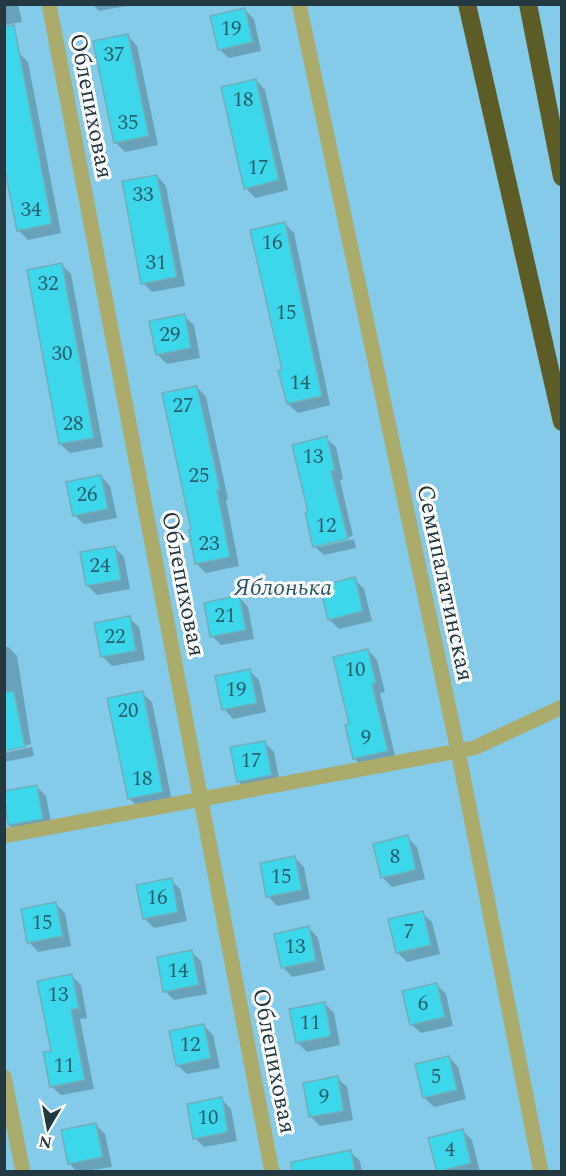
<svg xmlns="http://www.w3.org/2000/svg" width="566" height="1176" font-family="Spectral,serif">
  <style>
    .green { fill: #84cae9 }
    .shadow { fill: #0003 }
    .building { fill: #3dd7eb; stroke: #72aeb8; stroke-width: 1.5 }
    .lines { fill: none; stroke-linecap: round; stroke-linejoin: round }
    .minor { stroke: #abab6c; stroke-width: 15 }
    .highway { stroke: #5d5c27; stroke-width: 18 }
    .labels { text-anchor: middle; dominant-baseline: central; stroke-width: 6; stroke-linejoin: round; paint-order: stroke }
    .number-label { font-size: 21px; fill: #2a606c }
    .street-label { font-size: 24px; fill: #233942; stroke: #fff }
    .park-label { font-size: 24px; font-style: italic; fill: #28596d; stroke: #fff }
  </style>
  <rect width="100%" height="100%" fill="#daeff9"/>
  <rect class="green" x="5" y="5" width="556" height="1166"/>
  <g class="shadow">
    <polygon points="4,4 18,4 22,22 4,25"/>
    <polygon points="92,4 132,4 132,5 99,11"/>
    <polygon points="244,9 254,19 261,51 229,58 219,49"/>
    <polygon points="128,36 137,46 158,145 125,152 115,142"/>
    <polygon points="19,53 28,62 61,233 28,240 18,230"/>
    <polygon points="256,80 265,90 288,190 255,198 246,188"/>
    <polygon points="157,176 166,186 185,286 152,292 143,283"/>
    <polygon points="285,224 294,233 330,405 298,413 288,404 284,371"/>
    <polygon points="62,265 71,274 103,447 70,453 60,444"/>
    <polygon points="184,316 194,325 200,358 167,364 157,354"/>
    <polygon points="197,387 206,397 228,499 226,500 239,566 206,573 197,564 193,530"/>
    <polygon points="326,438 336,447 343,479 340,480 353,536 319,544 319,547 354,539 356,548 324,555 314,546 310,513"/>
    <polygon points="101,476 110,486 117,518 84,524 74,515"/>
    <polygon points="114,547 124,557 130,589 97,595 88,586"/>
    <polygon points="354,579 364,589 372,621 339,629 329,619"/>
    <polygon points="239,597 248,607 254,639 221,645 212,636"/>
    <polygon points="129,618 139,627 145,660 112,666 103,657 96,624"/>
    <polygon points="4,647 8,647 17,656 31,744 4,750"/>
    <polygon points="368,650 377,660 385,692 380,693 396,760 364,768 354,758 351,725"/>
    <polygon points="250,671 259,680 266,712 233,719 224,709"/>
    <polygon points="142,693 152,702 172,801 139,808 129,798"/>
    <polygon points="264,742 274,752 280,784 247,791 238,781"/>
    <polygon points="32,747 34,756 4,762 4,753"/>
    <polygon points="36,786 46,796 52,828 19,834 9,825 4,792"/>
    <polygon points="407,837 417,847 425,879 392,887 382,877"/>
    <polygon points="295,858 304,867 310,899 277,906 268,896"/>
    <polygon points="171,880 180,889 187,921 154,928 144,918"/>
    <polygon points="55,903 65,913 71,946 38,952 29,942"/>
    <polygon points="422,913 432,922 440,954 407,962 397,952"/>
    <polygon points="309,928 318,938 325,970 292,977 283,967"/>
    <polygon points="191,952 201,961 207,994 174,1000 165,991"/>
    <polygon points="72,976 81,985 87,1018 80,1019 94,1089 61,1095 51,1086 52,1052"/>
    <polygon points="436,984 446,994 453,1026 421,1033 411,1024"/>
    <polygon points="324,1003 334,1013 340,1045 307,1052 297,1042"/>
    <polygon points="204,1026 213,1035 220,1068 187,1074 177,1065"/>
    <polygon points="449,1057 458,1067 466,1099 434,1107 424,1097"/>
    <polygon points="337,1078 347,1087 353,1120 320,1126 311,1117 304,1084"/>
    <polygon points="221,1099 231,1109 237,1141 204,1147 195,1138"/>
    <polygon points="96,1125 105,1134 112,1167 77,1172 69,1163"/>
    <polygon points="463,1131 472,1140 480,1172 440,1172 437,1169"/>
    <polygon points="350,1152 360,1161 362,1172 320,1172"/>
  </g>
  <g class="building">
    <polygon points="245,8 253,42 218,50 210,16"/>
    <polygon points="14,25 52,224 17,231 4,166 4,26"/>
    <polygon points="128,34 149,136 114,143 93,41"/>
    <polygon points="256,79 279,180 244,189 221,87"/>
    <polygon points="157,175 177,277 141,284 122,181"/>
    <polygon points="285,222 322,396 287,404 278,370 282,370 250,230"/>
    <polygon points="62,263 94,438 59,444 27,270"/>
    <polygon points="185,314 191,348 156,355 149,321"/>
    <polygon points="197,386 220,490 217,490 230,557 195,564 189,530 191,529 162,393"/>
    <polygon points="327,436 335,470 331,471 348,539 313,547 305,513 308,512 292,445"/>
    <polygon points="101,475 108,509 73,516 66,482"/>
    <polygon points="115,546 121,580 86,586 80,552"/>
    <polygon points="355,577 363,611 328,620 320,586"/>
    <polygon points="239,595 246,630 210,637 204,603"/>
    <polygon points="130,616 136,651 101,657 94,623"/>
    <polygon points="368,649 376,683 372,684 388,751 353,759 345,725 349,724 333,657"/>
    <polygon points="250,669 257,703 222,710 215,676"/>
    <polygon points="14,691 25,747 4,751 4,692"/>
    <polygon points="143,691 163,792 128,799 107,698"/>
    <polygon points="265,741 272,775 237,782 230,747"/>
    <polygon points="37,785 43,819 8,825 4,791"/>
    <polygon points="408,835 416,870 381,878 373,844"/>
    <polygon points="295,856 302,890 266,897 260,863"/>
    <polygon points="172,878 178,912 143,919 136,885"/>
    <polygon points="56,902 63,936 27,943 21,909"/>
    <polygon points="423,911 431,945 396,953 388,919"/>
    <polygon points="309,926 316,961 281,968 274,934"/>
    <polygon points="192,950 199,985 163,992 157,957"/>
    <polygon points="72,974 79,1008 71,1010 85,1080 50,1087 43,1052 51,1051 37,981"/>
    <polygon points="437,983 445,1017 410,1025 402,991"/>
    <polygon points="325,1002 331,1036 296,1043 289,1009"/>
    <polygon points="204,1024 211,1058 176,1066 169,1031"/>
    <polygon points="449,1056 457,1090 423,1098 415,1064"/>
    <polygon points="338,1076 344,1111 309,1117 303,1083"/>
    <polygon points="222,1097 228,1132 193,1139 187,1104"/>
    <polygon points="96,1123 103,1157 68,1164 61,1130"/>
    <polygon points="463,1129 471,1163 437,1172 428,1138"/>
    <polygon points="351,1150 355,1172 292,1172 291,1162"/>
  </g>
  <g class="lines">
    <g class="minor">
      <polyline points="49,4 272,1172"/>
      <polyline points="299,4 458,751 541,1172"/>
      <polyline points="4,836 474,748 562,707"/>
      <polyline points="4,1077 23,1172"/>
    </g>
    <g class="highway">
      <polyline points="467,4 562,422"/>
      <polyline points="528,4 562,177"/>
    </g>
  </g>
  <g class="labels">
    <g class="number-label">
      <text x="231" y="29">19</text>
      <text x="114" y="55">37</text>
      <text x="243" y="100">18</text>
      <text x="128" y="123">35</text>
      <text x="258" y="168">17</text>
      <text x="143" y="195">33</text>
      <text x="31" y="210">34</text>
      <text x="272" y="243">16</text>
      <text x="156" y="263">31</text>
      <text x="48" y="284">32</text>
      <text x="286" y="313">15</text>
      <text x="170" y="335">29</text>
      <text x="62" y="354">30</text>
      <text x="300" y="383">14</text>
      <text x="183" y="406">27</text>
      <text x="73" y="424">28</text>
      <text x="313" y="457">13</text>
      <text x="199" y="476">25</text>
      <text x="87" y="495">26</text>
      <text x="326" y="526">12</text>
      <text x="209" y="544">23</text>
      <text x="100" y="566">24</text>
      <text x="225" y="616">21</text>
      <text x="115" y="637">22</text>
      <text x="355" y="670">10</text>
      <text x="236" y="690">19</text>
      <text x="128" y="711">20</text>
      <text x="366" y="738">9</text>
      <text x="251" y="761">17</text>
      <text x="142" y="779">18</text>
      <text x="395" y="857">8</text>
      <text x="281" y="877">15</text>
      <text x="157" y="898">16</text>
      <text x="42" y="923">15</text>
      <text x="409" y="932">7</text>
      <text x="295" y="947">13</text>
      <text x="178" y="971">14</text>
      <text x="58" y="995">13</text>
      <text x="423" y="1004">6</text>
      <text x="310" y="1023">11</text>
      <text x="190" y="1045">12</text>
      <text x="64" y="1066">11</text>
      <text x="436" y="1077">5</text>
      <text x="324" y="1097">9</text>
      <text x="208" y="1118">10</text>
      <text x="450" y="1150">4</text>
    </g>
    <g class="street-label">
      <text transform="translate(91 106) rotate(79)">Облепиховая</text>
      <text transform="translate(445 583) rotate(78)">Семипалатинская</text>
      <text transform="translate(183 584) rotate(79)">Облепиховая</text>
      <text transform="translate(274 1061) rotate(79)">Облепиховая</text>
    </g>
    <g class="park-label">
      <text x="283" y="588">Яблонька</text>
    </g>
  </g>
  <rect width="566" height="1176" fill="none" stroke="#233942" stroke-width="12"/>
  <g transform="translate(48 1128) rotate(190)" stroke="#ffffff" stroke-width="4.5" paint-order="stroke">
  <path d="M0-4.5L10 22L0 15L-10 22Z" fill="#233942"/>
  <text y="-9" font-size="16" font-weight="bold" text-anchor="middle" fill="#233942">N</text>
  </g>
</svg>
